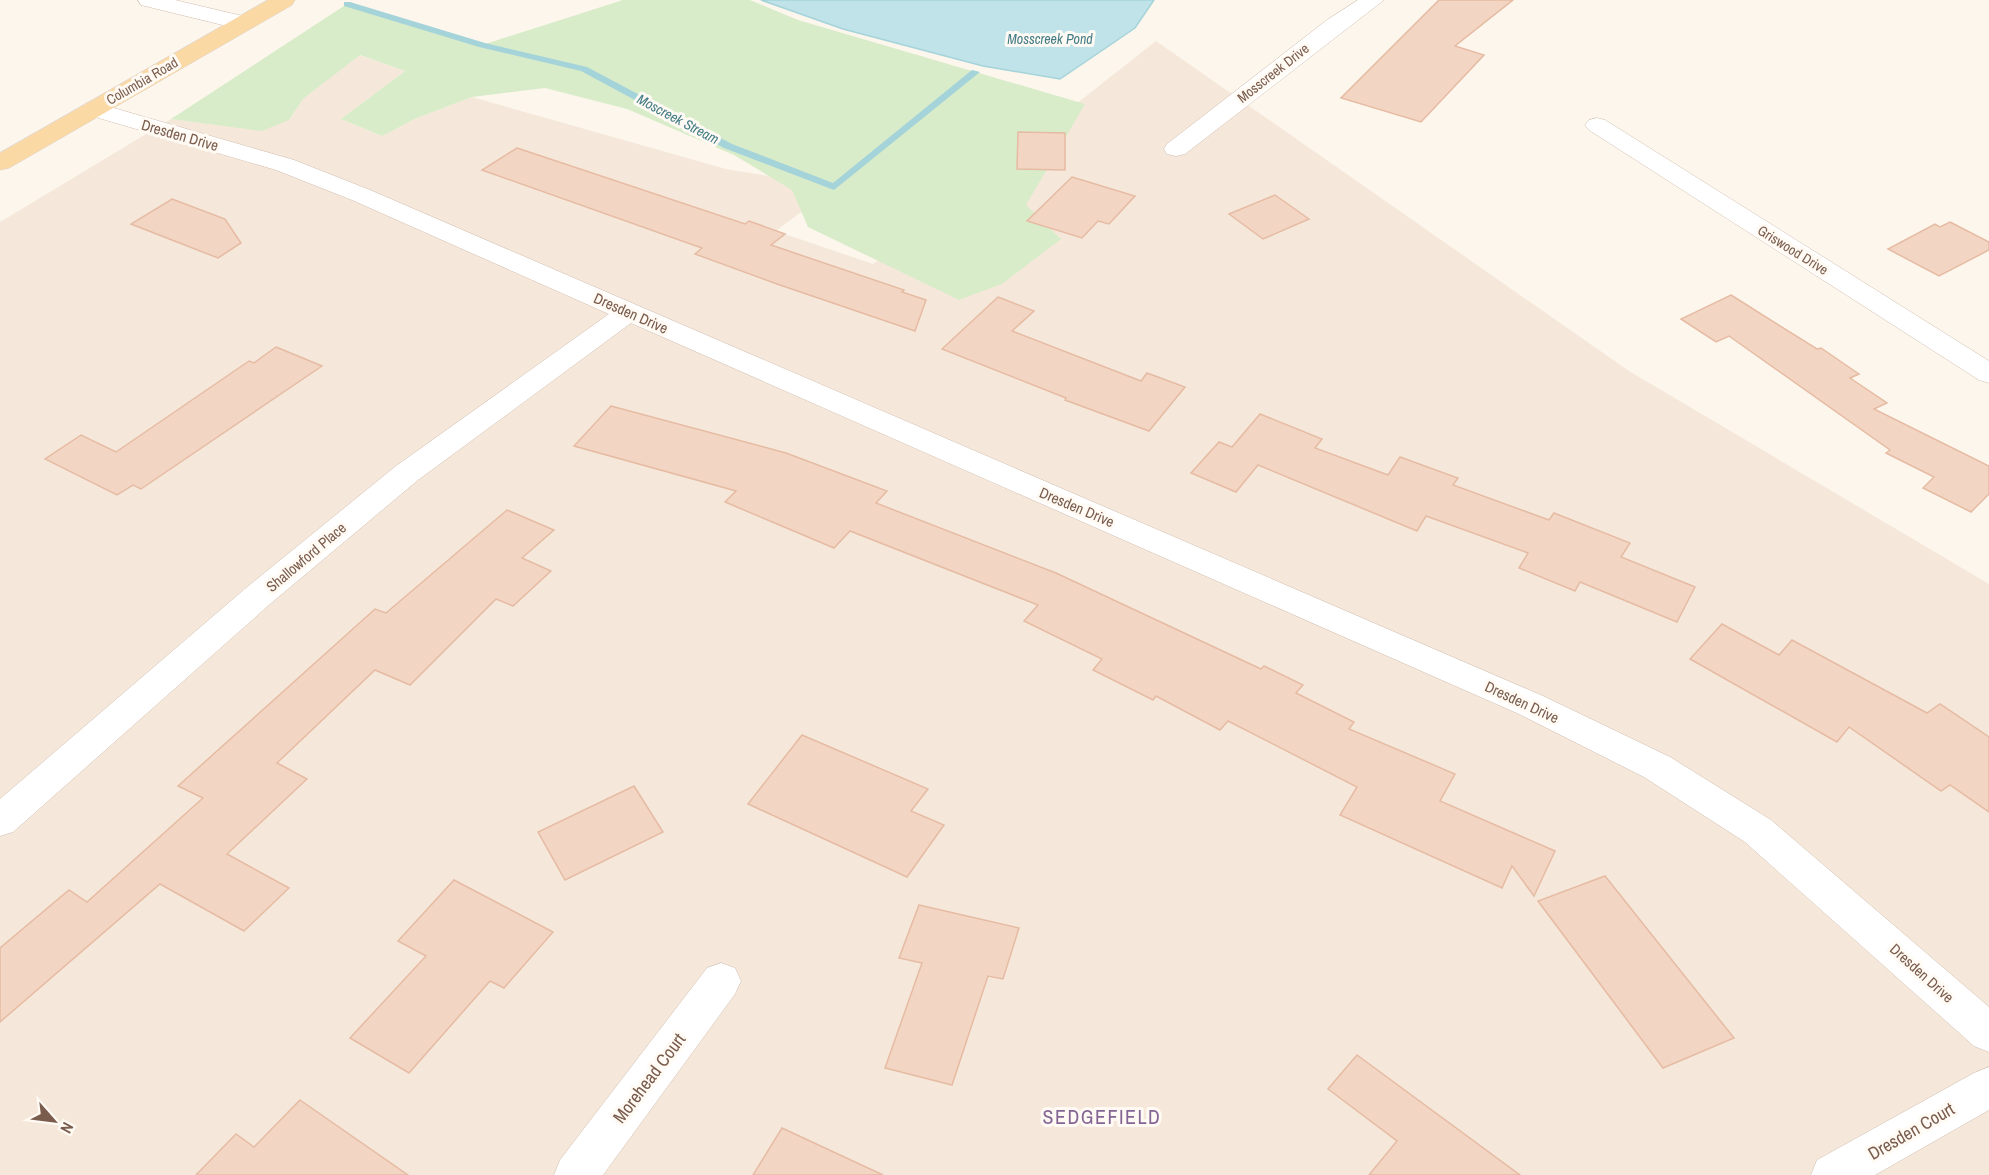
<svg xmlns="http://www.w3.org/2000/svg" width="1989" height="1175" font-family="'Archivo Narrow',sans-serif">
  <style>
    .residential { fill: #f5e8da }
    .green { fill: #d8ecc9 }
    .water { fill: #bfe3e8; stroke: #a5d3da; stroke-width: 1.5 }
    .lines { fill: none; stroke-linecap: round; stroke-linejoin: round }
    .stream { fill: #a5d3da; fill-rule: evenodd }
    .building { fill: #f3d5c3; stroke: #e6bba3; stroke-width: 1.5 }
    .minor-casing { stroke: #d1beb0; stroke-width: 1 }
    .major-casing { stroke: #dad1cd; stroke-width: 1 }
    .minor { fill: #fff; fill-rule: evenodd }
    .major { fill: #fbd9a5; fill-rule: evenodd }
    .labels { text-anchor: middle; dominant-baseline: central; stroke-width: 6; stroke-linejoin: round; paint-order: stroke }
    .far-water-label { font-size: 14px; font-style: italic; fill: #437c86; stroke: #fffaf3 }
    .far-street-label { font-size: 14px; fill: #7a5c4d; stroke: #fffaf3 }
    .street-label { font-size: 15px; fill: #7a5c4d; stroke: #fffaf3 }
    .near-street-label { font-size: 18px; fill: #7a5c4d; stroke: #fffaf3 }
    .near-neighbourhood-label { font-size: 20px; letter-spacing: 1.5px; fill: #846695; stroke: #fffaf3 }
  </style>
  <rect width="100%" height="100%" fill="#fdf6ec"/>
  <polygon class="residential" points="1156,41 1629,371 1989,584 1989,1175 0,1175 0,222 171,119 205,123 289,120 303,99 359,55 405,71 341,119 382,136 417,118 472,97 726,169 834,187 776,231 873,264"/>
  <polygon class="green" points="623,0 750,0 798,20 1085,104 1026,205 1061,239 1002,284 959,300 808,227 792,190 734,155 627,109 545,88 472,97 417,118 382,136 341,119 405,71 360,55 303,99 289,120 262,131 171,119 347,4 482,45"/>
  <polygon class="water" points="761,0 1154,0 1135,28 1060,79 983,66 843,29"/>
  <g class="lines">
    <polygon class="stream" points="344,2 350,2 485,43 587,67 732,144 833,183 972,70 980,72 834,190 724,148 581,71 479,47 344,6"/>
  </g>
  <g class="building">
    <polygon points="1439,0 1513,0 1455,46 1484,55 1421,122 1341,98"/>
    <polygon points="1018,132 1065,133 1065,170 1017,169"/>
    <polygon points="517,148 745,224 749,221 785,234 771,245 904,290 902,292 926,300 915,331 777,284 695,254 702,248 482,170"/>
    <polygon points="1072,177 1135,196 1109,224 1098,221 1082,238 1027,221"/>
    <polygon points="1275,195 1309,219 1263,239 1229,214"/>
    <polygon points="172,199 225,219 241,243 218,258 131,224"/>
    <polygon points="1950,222 1989,242 1989,250 1939,276 1888,249 1935,224 1940,227"/>
    <polygon points="1731,295 1817,349 1821,348 1859,374 1850,378 1887,403 1874,409 1989,466 1989,494 1971,512 1923,488 1934,477 1886,453 1890,450 1729,336 1716,342 1681,319"/>
    <polygon points="998,297 1034,311 1012,331 1141,381 1147,373 1185,387 1149,431 1065,400 1066,398 942,349"/>
    <polygon points="276,347 322,366 141,489 133,485 117,495 45,459 81,435 116,452 249,361 254,363"/>
    <polygon points="611,406 786,453 887,491 876,503 1056,573 1261,669 1264,666 1303,685 1296,693 1354,722 1349,729 1455,774 1440,801 1555,851 1534,896 1512,866 1502,888 1340,815 1357,787 1228,721 1220,730 1156,696 1153,700 1093,670 1102,659 1024,621 1038,605 850,531 834,548 725,502 736,491 574,446"/>
    <polygon points="1260,414 1322,439 1315,448 1388,475 1400,457 1458,478 1453,485 1549,520 1554,513 1630,543 1621,557 1695,587 1677,622 1580,582 1575,591 1519,568 1528,553 1426,516 1417,531 1258,465 1236,492 1191,473 1219,442 1232,447"/>
    <polygon points="507,510 554,530 522,558 551,571 513,606 496,599 410,685 375,670 277,763 307,779 227,854 289,888 244,931 160,884 0,1022 0,948 69,890 87,902 203,798 178,786 375,609 386,613"/>
    <polygon points="1722,624 1779,655 1792,640 1927,713 1940,704 1989,737 1989,812 1950,785 1941,791 1849,727 1837,742 1690,659"/>
    <polygon points="802,735 928,789 911,811 944,825 907,877 748,804"/>
    <polygon points="634,786 663,832 565,880 538,832"/>
    <polygon points="1605,876 1734,1038 1663,1068 1538,901"/>
    <polygon points="454,880 553,932 504,988 490,981 409,1073 350,1038 426,956 398,941"/>
    <polygon points="919,905 1019,928 1003,979 988,976 952,1085 885,1068 922,963 899,958"/>
    <polygon points="1357,1055 1520,1175 1369,1175 1397,1141 1328,1089"/>
    <polygon points="300,1100 408,1175 196,1175 236,1134 254,1147"/>
    <polygon points="782,1128 883,1175 753,1175"/>
  </g>
  <g class="lines">
    <defs>
      <g id="minor">
        <polygon points="138,0 175,0 251,18 254,23 251,28 243,30 141,5"/>
        <polygon points="1358,0 1384,0 1185,154 1176,156 1167,154 1164,149 1167,144 1327,20"/>
        <polygon points="93,102 294,160 370,190 1543,696 1670,757 1771,820 1989,1007 1989,1052 1974,1046 1745,842 1644,777 1519,714 631,323 418,480 270,604 13,832 0,836 0,799 246,588 396,466 609,314 352,200 276,170 85,114 81,109 85,104"/>
        <polygon points="1597,118 1605,120 1989,361 1989,383 1979,380 1589,130 1585,125 1589,120"/>
        <polygon points="721,963 735,968 741,981 735,994 603,1175 554,1175 560,1160 707,968"/>
        <polygon points="1989,1067 1989,1110 1875,1175 1811,1175 1817,1160 1974,1073"/>
      </g>
      <polygon id="major" points="268,0 295,0 292,5 9,168 0,170 0,153"/>
    </defs>
    <use href="#minor" class="minor-casing"/>
    <use href="#major" class="major-casing"/>
    <use href="#minor" class="minor"/>
    <use href="#major" class="major"/>
  </g>
  <g class="labels">
    <g class="far-water-label">
      <text x="1050" y="39">Mosscreek Pond</text>
      <text transform="translate(678 119) rotate(28)">Moscreek Stream</text>
    </g>
    <g class="far-street-label">
      <text transform="translate(1273 73) rotate(-38)">Mosscreek Drive</text>
      <text transform="translate(142 81) rotate(-30)">Columbia Road</text>
      <text transform="translate(1793 250) rotate(32)">Griswood Drive</text>
    </g>
    <g class="street-label">
      <text transform="translate(180 135) rotate(16)">Dresden Drive</text>
      <text transform="translate(631 313) rotate(24)">Dresden Drive</text>
      <text transform="translate(1077 507) rotate(23)">Dresden Drive</text>
      <text transform="translate(306 557) rotate(-40)">Shallowford Place</text>
      <text transform="translate(1522 702) rotate(25)">Dresden Drive</text>
      <text transform="translate(1922 973) rotate(42)">Dresden Drive</text>
    </g>
    <g class="near-street-label">
      <text transform="translate(649 1078) rotate(-53)">Morehead Court</text>
      <text transform="translate(1911 1131) rotate(-30)">Dresden Court</text>
    </g>
    <g class="near-neighbourhood-label">
      <text x="1102" y="1116">SEDGEFIELD</text>
    </g>
  </g>
  <g transform="translate(54 1121) rotate(118)" stroke="#fffaf3" stroke-width="4.5" paint-order="stroke">
  <path d="M0-4.5L10 22L0 15L-10 22Z" fill="#7a5c4d"/>
  <text y="-9" font-size="16" font-weight="bold" text-anchor="middle" fill="#7a5c4d">N</text>
  </g>
</svg>
